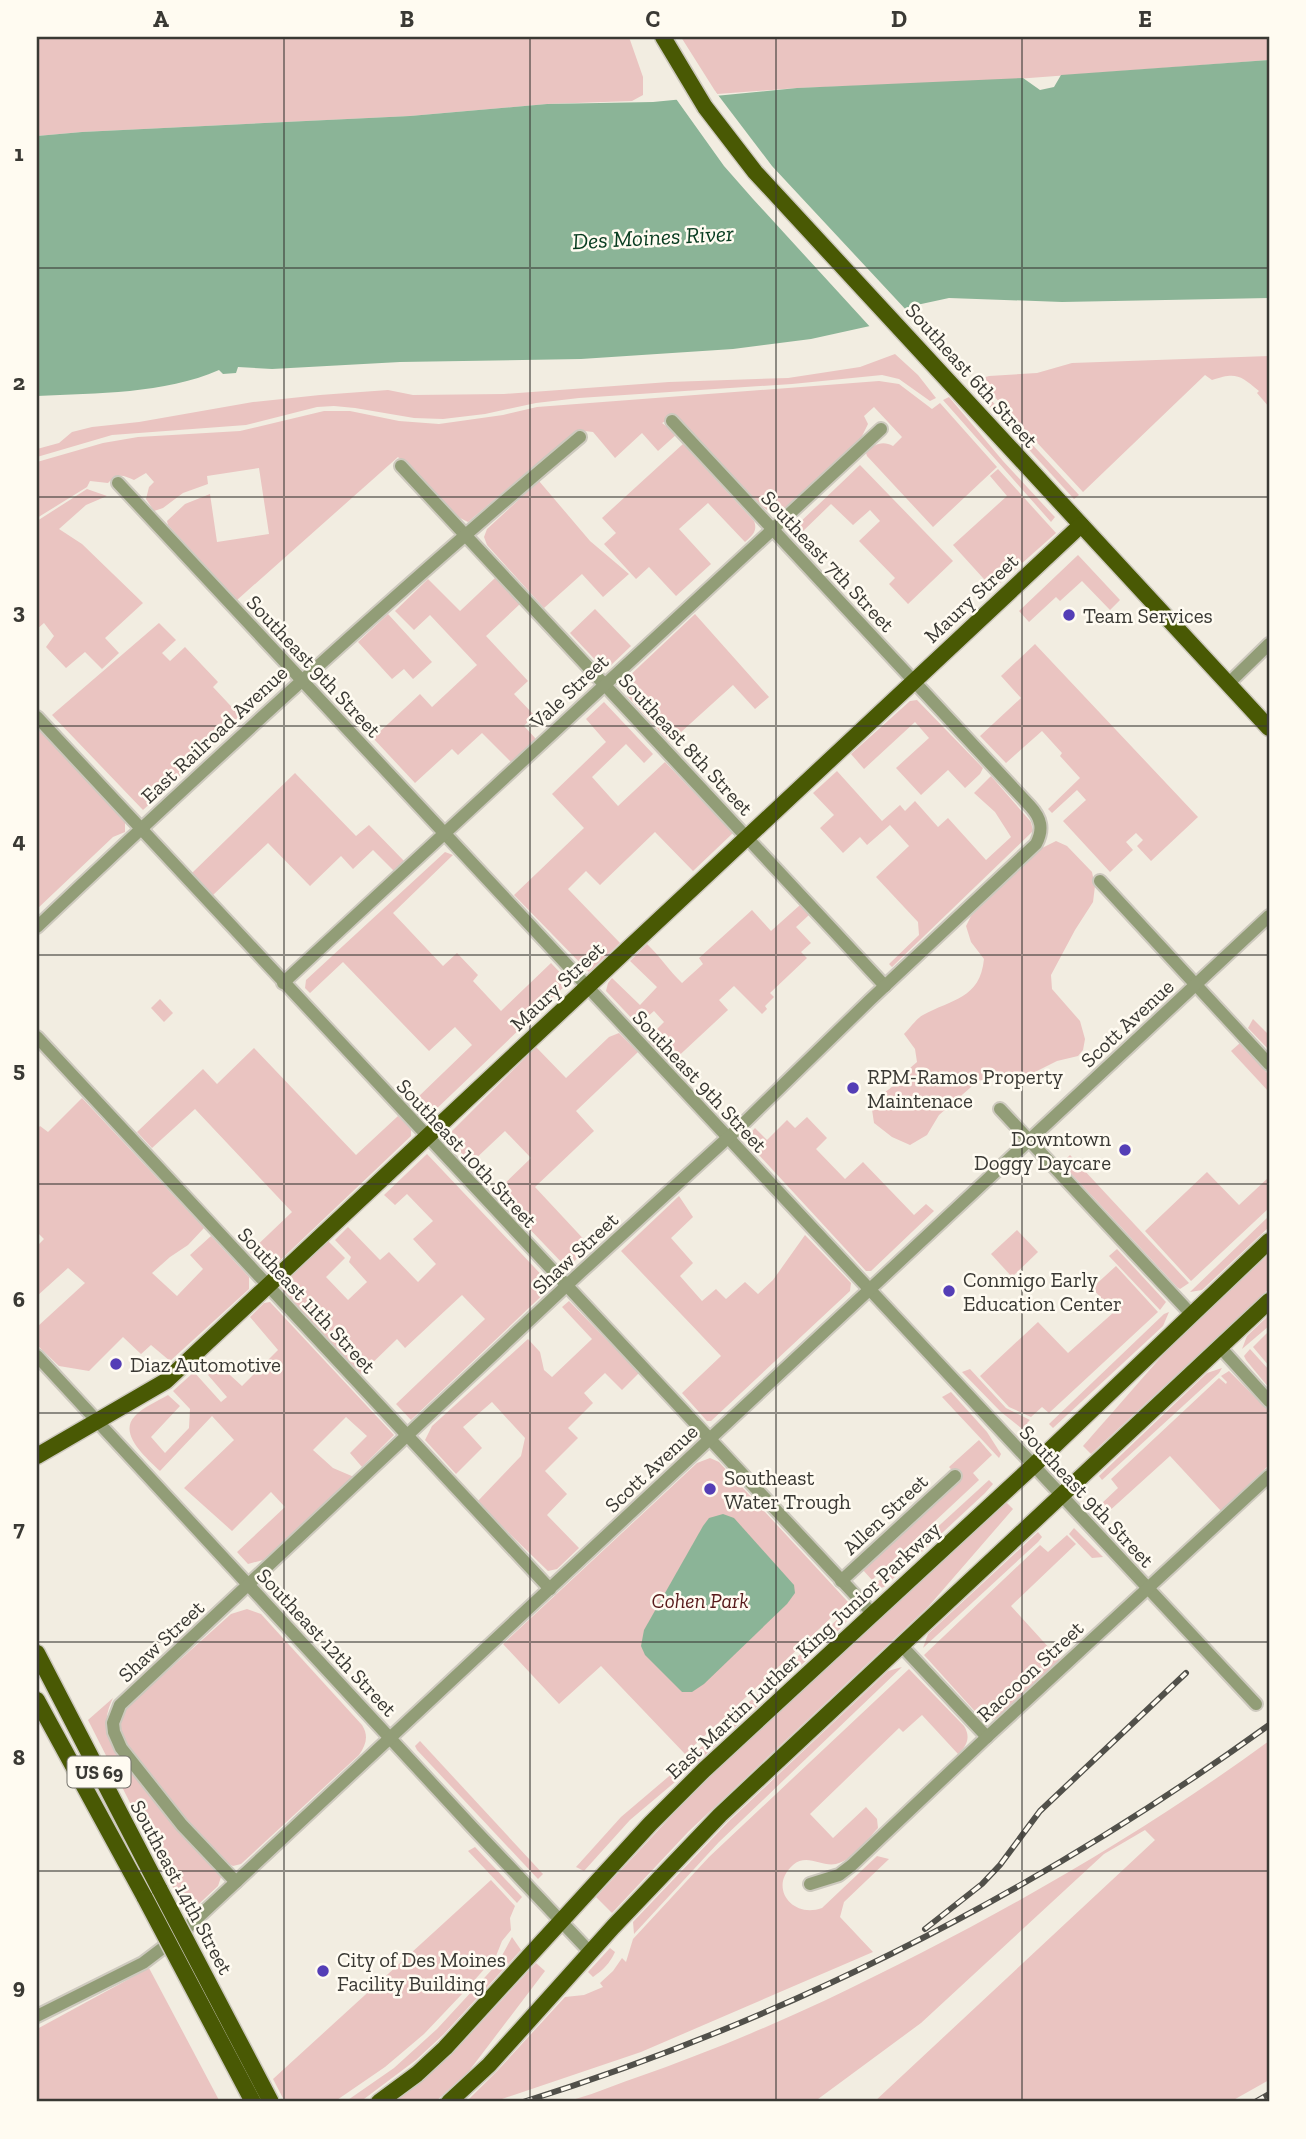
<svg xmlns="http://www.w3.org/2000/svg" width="1306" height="2139" font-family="'Zilla Slab',serif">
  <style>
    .green { fill: #eac4c1 }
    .water { fill: #8bb497 }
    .pier { fill: #f2ede1 }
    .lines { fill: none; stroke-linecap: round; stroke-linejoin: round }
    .minor-casing { stroke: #cdc9be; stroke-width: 16 }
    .major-casing { stroke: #cdc9be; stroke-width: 19 }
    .minor { stroke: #929d77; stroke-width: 12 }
    .major { stroke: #495904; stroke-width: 16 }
    .rail-casing { stroke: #51504a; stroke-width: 6 }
    .rail { stroke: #fffbf1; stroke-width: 3.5; stroke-dasharray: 10; stroke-linecap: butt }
    .major-bridge-casing { stroke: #cdc9be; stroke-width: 19; stroke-linecap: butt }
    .major-bridge { stroke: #495904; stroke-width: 16 }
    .grid { fill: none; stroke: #3a3934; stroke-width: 2; stroke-opacity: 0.55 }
    .poi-dot { fill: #543eb6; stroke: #fffbf1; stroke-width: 2.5 }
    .labels { text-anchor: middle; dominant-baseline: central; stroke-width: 5; stroke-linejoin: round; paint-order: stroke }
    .shield { fill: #fffbf1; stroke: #75736d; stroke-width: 2 }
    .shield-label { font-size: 19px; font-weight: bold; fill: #3a3934 }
    .street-label { font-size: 21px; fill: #3a3934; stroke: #fffbf1 }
    .poi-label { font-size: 21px; fill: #3a3934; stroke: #fffbf1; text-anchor: start }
    .park-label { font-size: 21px; font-style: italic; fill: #57191a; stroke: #fffbf1 }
    .water-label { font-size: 23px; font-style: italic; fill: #083c20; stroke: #fffbf1 }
    .neatline { fill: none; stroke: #3a3934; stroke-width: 2.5 }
    .grid-label { font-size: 23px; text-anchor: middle; font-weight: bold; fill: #3a3934 }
  </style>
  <rect width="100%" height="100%" fill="#f2ede1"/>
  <g class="green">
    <polygon points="37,37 629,37 643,77 643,95 632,101 547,104 410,116 82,132 37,136"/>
    <polygon points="681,37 1269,37 1269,60 990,81 797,88 717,94"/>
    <polygon points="895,354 918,375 936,398 930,401 899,379 882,375 792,384 579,398 536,403 485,414 443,419 414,418 355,408 334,406 317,407 246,425 112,435 37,457 37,449 59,443 72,432 92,427 139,422 253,402 320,395 388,390 413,395 504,394 669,382 788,378 860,367"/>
    <path d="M1269,356V407L1257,393L1259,391C1240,375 1236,372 1212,380L1205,375L1083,492L978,379L989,376L1037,373L1072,363Z"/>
    <polygon points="970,380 978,386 1079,495 1074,499 968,383"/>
    <path d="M879,381L899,384L932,409L940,403L997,467L933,527L867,456L866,453C873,444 883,440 893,446L902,437L874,407L864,416L868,424L861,438L783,510L772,514L763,507L675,416L662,423L677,434L658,451L642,433L615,458L593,432L577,430L468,522L454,515L398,457L237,600L168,525L167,521L185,504L210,494L217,542L269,534L259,468L207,476L208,484L183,493L163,508L154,511L146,499L149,487L154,482L146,473L134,480C122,475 119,473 108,483L90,481L87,487L37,518V462L103,443L138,437L240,431L324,411H350L399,421L439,424L503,415L537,407Z"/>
    <polygon points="949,397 1003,461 1052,514 1055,517 1051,522 943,400"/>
    <path d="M683,444L754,521C758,531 752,536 745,542L708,503L679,529L711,564L676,596L649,567L636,579L604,544L616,533L602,518Z"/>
    <polygon points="860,465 953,561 908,604 889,584 895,578 859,541 880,521 870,510 853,525 831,504 800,534 794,528"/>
    <polygon points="998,469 1056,533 993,589 953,545 1007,496 990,476"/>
    <polygon points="539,481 590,541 629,574 603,597 582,574 544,608 487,545 484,537 487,529"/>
    <polygon points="87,489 107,496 86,505 59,529 82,544 143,603 105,638 119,653 102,669 85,652 66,668 46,647 54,636 44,623 37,629 37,521"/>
    <polygon points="1078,555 1120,600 1110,610 1082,581 1060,601 1056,597 1029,622 1019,611"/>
    <polygon points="495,578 520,604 486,636 528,681 514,694 534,715 524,726 536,739 511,762 482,733 458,755 452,749 415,783 373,738 420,694 432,707 477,665 430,615 414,630 395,611 428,579 460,611"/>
    <polygon points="595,609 631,646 608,668 601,666 570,633"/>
    <polygon points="388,614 432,662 413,679 404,669 392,679 358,642"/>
    <polygon points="695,614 769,697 755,709 733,685 670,742 627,696 623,687 626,679"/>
    <polygon points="159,623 176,640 162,653 170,661 185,647 218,682 213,687 242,718 143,810 52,715"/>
    <polygon points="1035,644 1198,817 1151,861 1137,846 1143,840 1136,833 1126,842 1133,850 1110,872 1063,821 1086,800 1077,790 1052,813 1048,809 1080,778 1060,756 1062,753 1042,731 1006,763 980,736 1021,698 1001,676"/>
    <polygon points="917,700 983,768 980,774 965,788 948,770 921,795 896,768 929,738 915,722 864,769 851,754 910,701"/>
    <polygon points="604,702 653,754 644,763 626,744 592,777 618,806 665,762 733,833 693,871 655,832 600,885 586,871 568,889 620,943 589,972 514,895 584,828 552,794 606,742 586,719"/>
    <polygon points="37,727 125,822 125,832 113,837 37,909"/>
    <polygon points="837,771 882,821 900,805 905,811 915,801 938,827 948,818 986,860 1011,837 995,812 974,793 991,776 1031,822 1033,831 892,967 889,964 919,935 918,922 876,877 909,846 890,825 867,845 860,837 843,853 820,828 834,815 813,793"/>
    <polygon points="295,773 356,836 369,825 405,862 395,872 373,850 353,869 341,856 310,886 268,843 213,895 192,873"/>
    <path d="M1056,841L1067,846L1092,872L1095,886L1093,902L1075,930L1051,975L1052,989L1080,1021L1085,1039L1083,1050L1078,1056L1057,1061L1013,1083L991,1078L978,1081L939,1115L927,1135L910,1145L892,1137L874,1123L871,1103C878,1096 888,1091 895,1084C903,1076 908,1069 917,1062L915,1049L904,1034C910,1028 916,1019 923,1015C952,999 980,999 984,959L971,942L966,926L971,916L1042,848Z"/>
    <polygon points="445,852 453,855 393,913 443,966 457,953 478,975 473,981 501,1011 551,963 569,982 431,1114 416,1099 472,1045 455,1027 429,1051 343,962 310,993 305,988 306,980"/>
    <path d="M800,905L809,915L796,927L811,943L801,952L807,958L770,993L774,997L765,1006L767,1009L762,1014L734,986L719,1000L728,1010L670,1064L647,1039L664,1022L654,1011L638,1025L606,991L608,983L612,978L640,1005L657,987L630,961L647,944C660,956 669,971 682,983L703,964L699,958L752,910L771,931Z"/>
    <polygon points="160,999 173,1013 164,1022 151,1008"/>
    <polygon points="1253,1019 1269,1035 1269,1050 1248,1028"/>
    <polygon points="619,1033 638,1052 576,1111 594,1131 535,1187 590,1246 567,1268 495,1193 531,1158 505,1131 471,1163 446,1137 536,1047 566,1078 609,1037"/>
    <polygon points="1240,1043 1269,1075 1269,1092 1231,1051"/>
    <polygon points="254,1048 356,1155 398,1116 411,1129 411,1136 269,1271 250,1252 292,1212 195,1109 152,1148 137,1132 203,1069 217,1084"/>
    <polygon points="82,1098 204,1228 188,1245 170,1257 152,1273 177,1296 203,1269 190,1255 211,1236 249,1277 249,1289 170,1361 151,1345 141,1354 123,1337 89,1371 59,1366 37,1345 37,1327 85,1283 68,1268 37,1296 37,1246 44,1239 37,1232 37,1129 40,1126 48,1132"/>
    <polygon points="807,1117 827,1138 816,1149 845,1179 863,1162 914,1215 926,1204 934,1211 871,1271 866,1271 747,1142 747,1137 755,1128 767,1140 787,1120 795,1128"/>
    <polygon points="427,1154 552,1286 411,1420 396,1404 485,1319 462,1295 405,1348 397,1339 361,1374 279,1288 328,1241 345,1258 326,1277 348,1300 367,1282 349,1262 351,1257 335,1240 348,1227 380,1260 389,1252 418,1282 436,1264 413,1239 433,1221 407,1194 395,1205 384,1195"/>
    <polygon points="1070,1155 1189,1283 1180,1289 1177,1287 1065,1167 1064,1161"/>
    <polygon points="1207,1172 1239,1205 1269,1177 1269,1208 1191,1281 1145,1231"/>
    <polygon points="679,1196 693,1217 671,1238 693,1263 680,1276 702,1301 716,1289 726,1299 745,1282 758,1294 773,1280 805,1235 851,1283 850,1291 711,1421 707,1421 682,1393 721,1356 621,1251"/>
    <polygon points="1269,1216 1269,1227 1202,1290 1190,1292"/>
    <polygon points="1017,1230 1038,1252 1012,1277 991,1254"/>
    <polygon points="1117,1249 1166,1302 1160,1310 1109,1256"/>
    <polygon points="1269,1254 1269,1289 1091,1454 1083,1446 1168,1349"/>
    <polygon points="1116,1266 1158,1312 1049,1413 1042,1407 1031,1417 1009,1407 980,1376 1038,1322 1068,1353 1114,1312 1092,1288"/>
    <polygon points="569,1301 639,1373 622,1390 605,1373 584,1393 593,1403 568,1428 578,1438 545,1471 567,1494 547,1515 579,1548 557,1569 548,1571 477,1502 521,1456 525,1438 492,1402 463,1427 482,1448 456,1474 425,1440 432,1426 528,1339 540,1352 544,1370 552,1377 592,1339 562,1307"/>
    <path d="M270,1302L394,1435L362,1467L350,1453L367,1436L346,1417L313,1450L333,1468L354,1477L263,1560L248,1564L237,1552L285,1507L271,1492L232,1531L184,1488L234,1440L212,1416L160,1471C148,1459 117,1434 135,1416C143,1407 158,1401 168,1395L180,1406L151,1437L165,1453L189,1428L190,1409L173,1391L194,1372L221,1402L227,1397L208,1375L219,1365L242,1386L278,1350L250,1317L264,1303Z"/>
    <polygon points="1169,1312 1163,1326 1053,1428 1049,1424 1164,1314"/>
    <polygon points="1269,1315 1269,1326 1242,1349 1247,1336"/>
    <polygon points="1269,1331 1269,1366 1253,1347"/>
    <polygon points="1250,1349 1269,1370 1269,1388 1246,1360 1244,1356"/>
    <polygon points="1222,1368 1219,1373 1102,1480 1099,1476 1207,1373"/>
    <polygon points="970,1369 1006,1408 1030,1420 1027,1423 1031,1428 1025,1431 1001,1412 962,1372"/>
    <polygon points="1229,1371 1269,1411 1269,1465 1221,1511 1170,1456 1107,1513 1100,1505 1118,1488 1111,1479 1219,1378 1226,1384 1227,1382 1221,1376"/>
    <polygon points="951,1392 987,1432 1001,1454 999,1458 942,1397"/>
    <polygon points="979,1440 992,1455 973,1473 979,1480 872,1580 863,1570 960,1479 949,1467"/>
    <polygon points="710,1458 719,1462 848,1602 685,1754 601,1666 559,1704 503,1644 697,1463"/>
    <polygon points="989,1480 993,1484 985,1493 884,1587 870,1591 873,1586"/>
    <polygon points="1005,1501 1013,1509 928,1607 689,1831 612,1913 596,1897 676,1811 718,1769"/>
    <polygon points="1074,1528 1103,1557 1092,1558 1069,1534"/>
    <polygon points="1038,1532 1042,1537 1038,1542 923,1648 928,1634"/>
    <polygon points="1067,1535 1076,1544 1011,1606 1061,1661 1001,1716 991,1720 981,1718 924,1655 1040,1545 1048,1552"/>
    <path d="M247,1609L261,1614L362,1725C369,1736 366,1745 359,1755L241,1864L233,1866L225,1862L181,1815L122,1742L118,1726L124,1710L231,1614Z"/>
    <polygon points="850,1610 848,1619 844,1625 688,1771 630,1820 584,1871 576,1867 621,1817 681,1766 844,1613"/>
    <polygon points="902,1667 719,1842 634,1934 633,1922 728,1822 888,1671"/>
    <path d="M909,1669L964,1726C971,1737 967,1746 958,1754L922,1715L903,1732L899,1728L810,1814L833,1838L866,1807L877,1819L878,1828C867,1840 853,1860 836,1864C821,1867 807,1853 793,1865C768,1887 792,1919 822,1908L877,1856L889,1859L844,1902L840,1917L873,1952L641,2052L493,2102H466L498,2070L565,1997L584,1995L603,1987L600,1983L613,1971L622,1958L626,1962L633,1939L709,1857Z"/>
    <path d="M113,1698C104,1717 105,1727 114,1745L218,1871L221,1877L218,1886L187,1915L88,1720Z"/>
    <polygon points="420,1741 543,1874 538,1879 417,1750 415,1746"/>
    <path d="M1269,1741V2080L1230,2102H874L1155,1840L1145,1830L1104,1854L921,2023L814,2102H565C589,2096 612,2086 635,2078C701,2055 764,2029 826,2000C981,1926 1131,1842 1269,1741Z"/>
    <polygon points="475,1847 522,1897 517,1903 468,1851"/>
    <polygon points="491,1880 515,1906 510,1918 511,1930 502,1941 496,1956 462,1994 424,2034 385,2067 334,2102 285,2102 273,2079"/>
    <polygon points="512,1937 521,1950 444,2034 416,2060 360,2102 345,2102 394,2068 437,2029 498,1963"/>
    <path d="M610,1948L615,1952C610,1963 603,1970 593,1977L588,1972Z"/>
    <polygon points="536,1963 545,1971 469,2071 435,2102 395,2102 451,2055"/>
    <polygon points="149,1968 220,2102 37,2102 37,2029"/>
  </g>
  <g class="water">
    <path d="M1269,60V298L1062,302L949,298L912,306L870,326L811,339L733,349L581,359L400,362L272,369L238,367L236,373L223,374L219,370C164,394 97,393 37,396V136L82,132L410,116L547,104L653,102L797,88L1023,78L1040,90L1054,87L1061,75Z"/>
    <polygon points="723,1514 734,1518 794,1585 795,1593 787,1604 704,1684 692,1692 682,1692 645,1655 641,1646 644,1630 703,1526 709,1518"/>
  </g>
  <polygon class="pier" points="715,91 772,166 908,312 872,329 753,199 724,166 674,96"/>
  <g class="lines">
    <defs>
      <g id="minor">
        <polyline points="401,466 885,986"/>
        <polyline points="118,483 1256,1704"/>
        <polyline points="1228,684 1269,644"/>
        <polyline points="37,717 872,1613"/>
        <polyline points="1100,881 1269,1064"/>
        <path d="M37,927C214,759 393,594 580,437"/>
        <polyline points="283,983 881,429"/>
        <polyline points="37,1037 550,1589"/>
        <polyline points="1000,1109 1192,1315"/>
        <polyline points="1220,1347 1269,1401"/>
        <polyline points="37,1356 473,1828 590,1952"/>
        <polyline points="841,1581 955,1476"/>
        <polyline points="901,1645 987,1737"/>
        <path d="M236,1882L182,1825L121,1748L114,1732L113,1723L120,1705L581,1272L744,1123L870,1000L1036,844C1044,829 1041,818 1030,806L672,421"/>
        <polyline points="810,1884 839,1875 852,1865 987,1737 1269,1476"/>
        <polyline points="37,2016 143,1963 176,1938 1269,916"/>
      </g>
      <g id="major">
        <polyline points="663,37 705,107 755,172 1269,728"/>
        <polyline points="37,1456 166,1381 1081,525"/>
        <polyline points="37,1653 160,1890"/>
        <polyline points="37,1700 145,1898"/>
        <polyline points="379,2102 417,2074 445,2048 650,1824 704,1770 1033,1466 1269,1241"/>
        <polyline points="449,2102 489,2065 613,1927 720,1815 1269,1301"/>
      </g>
    </defs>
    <use href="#minor" class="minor-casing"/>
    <use href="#major" class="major-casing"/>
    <use href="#minor" class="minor"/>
    <use href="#major" class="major"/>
    <defs>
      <g id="rail">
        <polyline points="925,1929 982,1884 1000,1865 1040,1811 1186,1673"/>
        <path d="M523,2102C791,2018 1042,1889 1269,1725"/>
        <polyline points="1255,2102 1269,2094"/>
      </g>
    </defs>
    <use href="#rail" class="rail-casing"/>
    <use href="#rail" class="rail"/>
    <defs>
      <g id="major-bridge">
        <polyline points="160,1890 271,2102"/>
        <polyline points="145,1898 253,2102"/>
      </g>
    </defs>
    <use href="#major-bridge" class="major-bridge-casing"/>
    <use href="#major-bridge" class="major-bridge"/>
  </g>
  <path class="grid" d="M284,37V2102M530,37V2102M776,37V2102M1022,37V2102M37,268H1269M37,497H1269M37,726H1269M37,955H1269M37,1184H1269M37,1413H1269M37,1642H1269M37,1871H1269"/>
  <g class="poi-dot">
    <circle cx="1069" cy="615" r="7"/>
    <circle cx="853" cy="1088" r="7"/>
    <circle cx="1125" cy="1150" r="7"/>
    <circle cx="949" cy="1291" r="7"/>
    <circle cx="116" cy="1364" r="7"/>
    <circle cx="710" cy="1489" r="7"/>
    <circle cx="323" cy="1971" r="7"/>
  </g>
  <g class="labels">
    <rect class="shield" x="67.5" y="1756.5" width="63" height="31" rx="5"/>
    <g class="shield-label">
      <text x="99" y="1772">US 69</text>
    </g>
    <g class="street-label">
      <text transform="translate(972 375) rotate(48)">Southeast 6th Street</text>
      <text transform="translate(828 561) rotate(47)">Southeast 7th Street</text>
      <text transform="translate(971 598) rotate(-43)">Maury Street</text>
      <text transform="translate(314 666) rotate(47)">Southeast 9th Street</text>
      <text transform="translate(569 691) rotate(-43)">Vale Street</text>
      <text transform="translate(214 734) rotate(-43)">East Railroad Avenue</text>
      <text transform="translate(686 744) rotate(47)">Southeast 8th Street</text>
      <text transform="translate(557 986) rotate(-43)">Maury Street</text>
      <text transform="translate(1127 1023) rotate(-43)">Scott Avenue</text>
      <text transform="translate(700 1081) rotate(47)">Southeast 9th Street</text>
      <text transform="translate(467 1153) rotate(47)">Southeast 10th Street</text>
      <text transform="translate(575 1253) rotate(-43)">Shaw Street</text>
      <text transform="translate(307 1300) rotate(47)">Southeast 11th Street</text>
      <text transform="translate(651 1468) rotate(-43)">Scott Avenue</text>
      <text transform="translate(1087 1496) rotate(47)">Southeast 9th Street</text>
      <text transform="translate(885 1514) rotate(-43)">Allen Street</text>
      <text transform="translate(161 1641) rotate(-43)">Shaw Street</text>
      <text transform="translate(327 1642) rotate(47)">Southeast 12th Street</text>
      <text transform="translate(803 1650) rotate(-43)">East Martin Luther King Junior Parkway</text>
      <text transform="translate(1030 1671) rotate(-43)">Raccoon Street</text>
      <text transform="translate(182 1887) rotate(62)">Southeast 14th Street</text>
    </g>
    <g class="poi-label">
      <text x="1083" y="615">Team Services</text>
      <text x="867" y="1076">RPM-Ramos Property<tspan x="867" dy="24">Maintenace</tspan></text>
      <text x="1111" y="1138" text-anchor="end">Downtown<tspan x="1111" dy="24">Doggy Daycare</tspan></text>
      <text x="963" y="1279">Conmigo Early<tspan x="963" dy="24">Education Center</tspan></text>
      <text x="130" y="1364">Diaz Automotive</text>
      <text x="724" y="1477">Southeast<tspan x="724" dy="24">Water Trough</tspan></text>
      <text x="337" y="1959">City of Des Moines<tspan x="337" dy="24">Facility Building</tspan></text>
    </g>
    <g class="park-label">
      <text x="700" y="1600">Cohen Park</text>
    </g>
    <g class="water-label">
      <text transform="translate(653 237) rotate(-3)">Des Moines River</text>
    </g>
  </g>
  <rect width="1306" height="2139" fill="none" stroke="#fffbf1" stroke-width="77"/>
  <rect x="38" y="38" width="1230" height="2062" class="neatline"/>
  <g class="grid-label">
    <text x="161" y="27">A</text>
    <text x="407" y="27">B</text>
    <text x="653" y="27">C</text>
    <text x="899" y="27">D</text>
    <text x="1145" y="27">E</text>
    <text x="19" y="161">1</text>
    <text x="19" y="390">2</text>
    <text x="19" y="619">3</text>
    <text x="19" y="848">4</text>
    <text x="19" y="1077">5</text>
    <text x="19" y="1307">6</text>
    <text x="19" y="1536">7</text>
    <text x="19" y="1765">8</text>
    <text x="19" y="1994">9</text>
  </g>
</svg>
